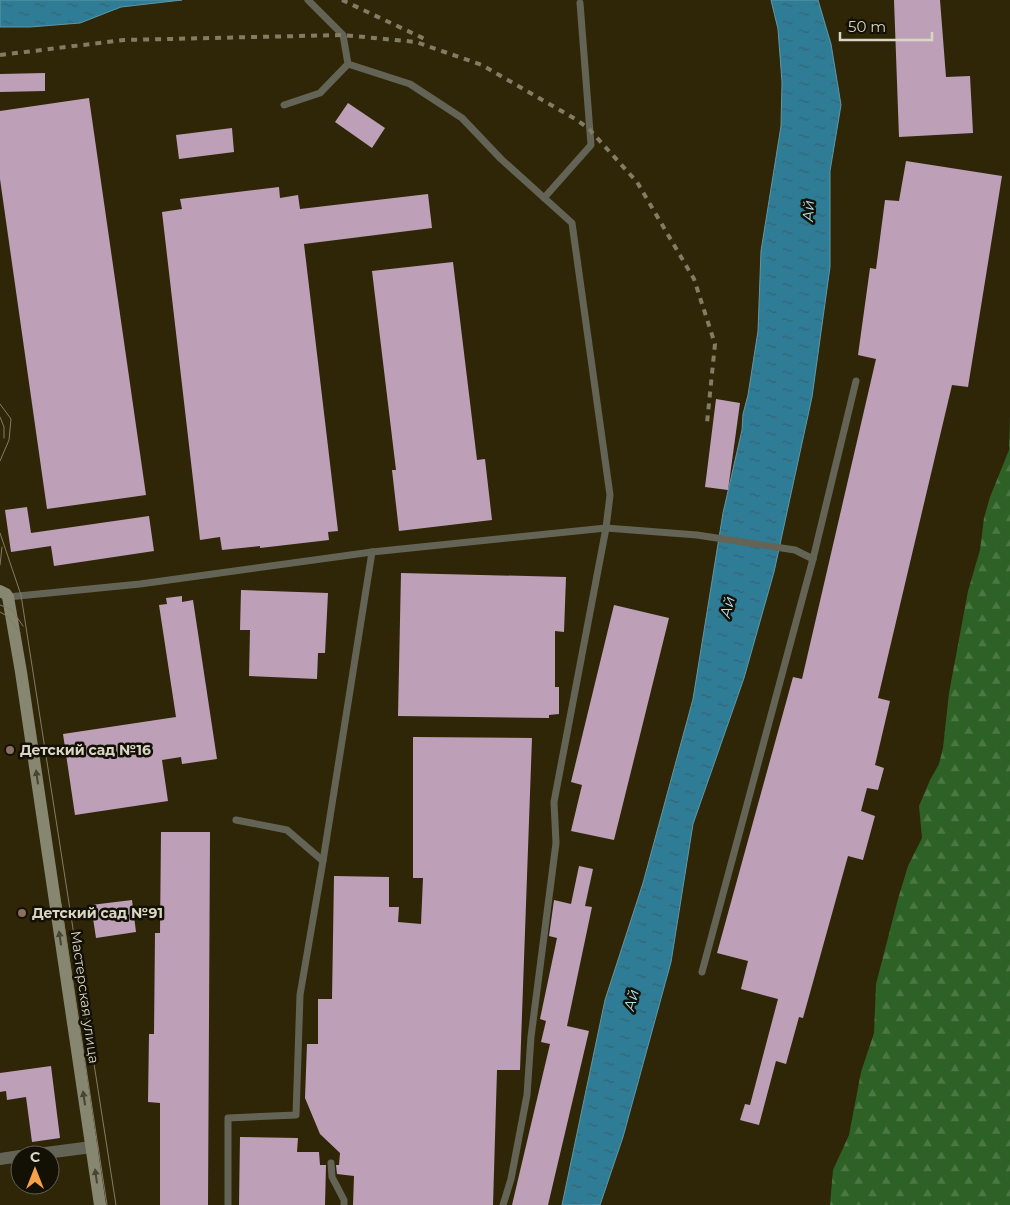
<svg xmlns="http://www.w3.org/2000/svg" width="1010" height="1205" font-family="Montserrat,sans-serif">
  <style>
    .forest { fill: url(#forest-firs) }
    .water { fill: url(#water-ripples); stroke: #6297a4 }
    .building { fill: #bda0b8 }
    .lines { fill: none; stroke-linecap: round; stroke-linejoin: round }
    .lane { stroke: #646456; stroke-width: 7 }
    .street { stroke: #646456; stroke-width: 12 }
    .secondary { stroke: #878670; stroke-width: 12 }
    .tram { stroke: #837c65; stroke-width: 1 }
    .rail { stroke: #837c65; stroke-width: 4; stroke-dasharray: 6 6; stroke-linecap: butt }
    .oneway { fill: #474535 }
    .education-dot { fill: #8d6e63; stroke: #131005; stroke-width: 2 }
    .labels { text-anchor: middle; dominant-baseline: central; stroke-width: 5; stroke-linejoin: round; paint-order: stroke }
    .poi-label { font-size: 14px; font-weight: bold; fill: #dad5c4; stroke: #131005; text-anchor: start }
    .street-label { font-size: 14px; fill: #dad5c4; stroke: #131005 }
    .water-label { font-size: 15px; font-style: italic; fill: #b2e0f3; stroke: #131005 }
  </style>
  <defs>
    <pattern id="forest-firs" width="22" height="20" patternUnits="userSpaceOnUse" patternTransform="scale(1.25)"><rect width="22" height="20" fill="#2d6125"/><path d="M5 1l3.5 6h-7zM16 11l3.5 6h-7z" fill="#4b7743"/></pattern>
    <pattern id="water-ripples" width="26" height="14" patternUnits="userSpaceOnUse" patternTransform="scale(1.25)"><rect width="26" height="14" fill="#2f7c97"/><path d="M2 4q2-2 4 0t4 0M15 11q2-2 4 0t4 0" fill="none" stroke="#366472"/></pattern>
  </defs>
  <rect width="100%" height="100%" fill="#2f2608"/>
  <polygon class="forest" points="1010,416 1010,1205 830,1205 833,1170 849,1135 861,1072 874,1033 876,984 898,899 908,866 922,838 919,806 930,780 939,764 943,748 949,693 968,591 980,550 984,518 990,497 1009,450"/>
  <g class="water">
    <polygon points="0,0 182,0 121,7 80,23 30,27 0,27"/>
    <polygon points="771,0 818,0 831,44 841,105 830,171 830,267 812,397 774,572 744,678 693,824 671,962 623,1137 600,1205 562,1205 605,1000 643,883 693,699 723,513 742,430 743,414 748,395 758,331 761,251 781,126 782,82 778,29"/>
  </g>
  <g class="building">
    <polygon points="894,0 940,0 946,77 970,76 973,133 899,137"/>
    <polygon points="45,73 45,91 0,92 0,74"/>
    <polygon points="89,98 146,495 47,509 0,179 0,111"/>
    <polygon points="348,103 385,128 372,148 335,122"/>
    <polygon points="232,128 234,152 179,159 176,135"/>
    <polygon points="906,161 1002,176 968,387 952,385 878,698 890,701 875,765 884,768 878,790 867,788 861,811 875,816 863,860 848,856 803,1018 799,1017 786,1064 776,1061 759,1125 740,1120 745,1104 750,1105 778,999 741,989 748,961 717,953 793,677 802,679 876,359 858,355 870,268 876,269 885,200 899,201"/>
    <polygon points="279,187 280,198 298,195 300,209 428,194 432,228 304,244 338,531 328,532 329,540 260,548 260,546 222,550 220,537 200,540 162,212 182,209 180,199"/>
    <polygon points="453,262 477,460 485,459 492,520 399,531 392,470 396,470 372,271"/>
    <polygon points="716,399 740,403 728,490 705,487"/>
    <polygon points="27,507 31,533 149,516 154,551 54,566 51,546 11,552 5,510"/>
    <polygon points="401,573 566,577 564,632 555,631 555,687 559,687 559,714 549,715 549,718 398,716"/>
    <polygon points="241,590 328,593 325,653 318,653 317,679 249,676 250,630 240,630"/>
    <polygon points="182,596 182,602 193,600 217,759 182,764 181,757 162,760 168,801 75,815 63,734 176,717 159,605 167,604 166,598"/>
    <polygon points="614,605 669,618 614,840 571,831 582,785 571,782"/>
    <polygon points="413,737 532,738 520,1070 497,1070 493,1205 353,1205 354,1176 337,1174 336,1165 339,1165 340,1153 320,1134 305,1098 307,1044 318,1044 318,999 332,999 334,876 389,877 389,907 399,907 398,922 421,924 423,878 413,878"/>
    <polygon points="161,832 210,832 208,1205 160,1205 160,1103 148,1102 149,1034 154,1034 155,933 160,933"/>
    <polygon points="579,866 593,869 585,906 592,907 567,1026 589,1031 548,1205 512,1205 550,1044 541,1042 546,1021 540,1019 557,938 549,936 554,900 571,904"/>
    <polygon points="132,900 136,932 96,938 91,905"/>
    <polygon points="51,1066 60,1138 32,1142 26,1097 7,1100 6,1091 0,1092 0,1073"/>
    <polygon points="240,1137 298,1138 297,1152 319,1152 320,1165 326,1165 325,1205 239,1205"/>
  </g>
  <g class="lines">
    <g class="lane">
      <polyline points="348,64 410,84 462,118 501,159 572,223 610,495 606,528 554,802 556,843 531,1037 527,1095 511,1179 503,1205"/>
      <polyline points="284,105 320,93 348,64 343,35 308,0"/>
      <polyline points="544,198 591,145 580,3"/>
      <polyline points="8,597 140,584 372,552 606,528 697,535 795,550 813,559"/>
      <polyline points="323,861 372,552"/>
      <polyline points="702,972 813,559 856,381"/>
      <polyline points="331,1163 332,1177 344,1200 344,1205"/>
      <polyline points="228,1205 228,1118 296,1115 300,995 323,861 287,830 236,820"/>
    </g>
    <g class="street">
      <polyline points="30,1155 92,1147"/>
      <polyline points="0,1159 20,1156"/>
    </g>
    <polyline class="secondary" points="0,591 6,594 8,597 21,672 100,1205"/>
    <g class="tram">
      <polyline points="0,404 11,419 9,440 0,461"/>
      <polyline points="0,417 4,427 4,438"/>
      <polyline points="0,533 21,595 116,1205"/>
      <polyline points="0,565 2,547"/>
      <polyline points="0,605 12,610 23,626"/>
      <polyline points="0,612 7,616 20,632"/>
      <polyline points="61,904 107,1205"/>
    </g>
    <g class="rail">
      <polyline points="342,0 427,40"/>
      <polyline points="0,55 124,40 343,35 416,42 482,65 577,120 589,129 637,182 694,279 715,344 707,423"/>
    </g>
  </g>
  <defs><path id="oneway-solid" d="M-6-.8H1V-3.2L6.5 0L1 3.2V.8H-6Z" transform="scale(1.25)"/></defs>
  <g class="oneway">
    <use href="#oneway-solid" transform="translate(37 777) rotate(-98)"/>
    <use href="#oneway-solid" transform="translate(60 938) rotate(-98)"/>
    <use href="#oneway-solid" transform="translate(84 1098) rotate(-98)"/>
    <use href="#oneway-solid" transform="translate(96 1176) rotate(-98)"/>
  </g>
  <g class="education-dot">
    <circle cx="10" cy="750" r="5"/>
    <circle cx="22" cy="913" r="5"/>
  </g>
  <g class="labels">
    <g class="poi-label">
      <text x="20" y="750">Детский сад №16</text>
      <text x="32" y="913">Детский сад №91</text>
    </g>
    <g class="street-label">
      <text transform="translate(85 997) rotate(82)">Мастерская улица</text>
    </g>
    <g class="water-label">
      <text transform="translate(808 211) rotate(-87)">Ай</text>
      <text transform="translate(727 607) rotate(-76)">Ай</text>
      <text transform="translate(631 1000) rotate(-76)">Ай</text>
    </g>
  </g>
  <g transform="translate(35 1170)"><circle r="24" fill="#131005" stroke="#635f51"/>
  <path d="M0-4L9 19L0 12L-9 19Z" fill="#f7a248"/>
  <text y="-8" font-size="14" font-weight="bold" text-anchor="middle" fill="#dad5c4">С</text>
  </g>
  <path d="M840 32v8h92v-8" fill="none" stroke="#dad5c4" stroke-width="2.5"/>
  <text x="848" y="32" font-size="15" fill="#dad5c4" stroke="#131005" stroke-width="4" paint-order="stroke">50 m</text>
</svg>
